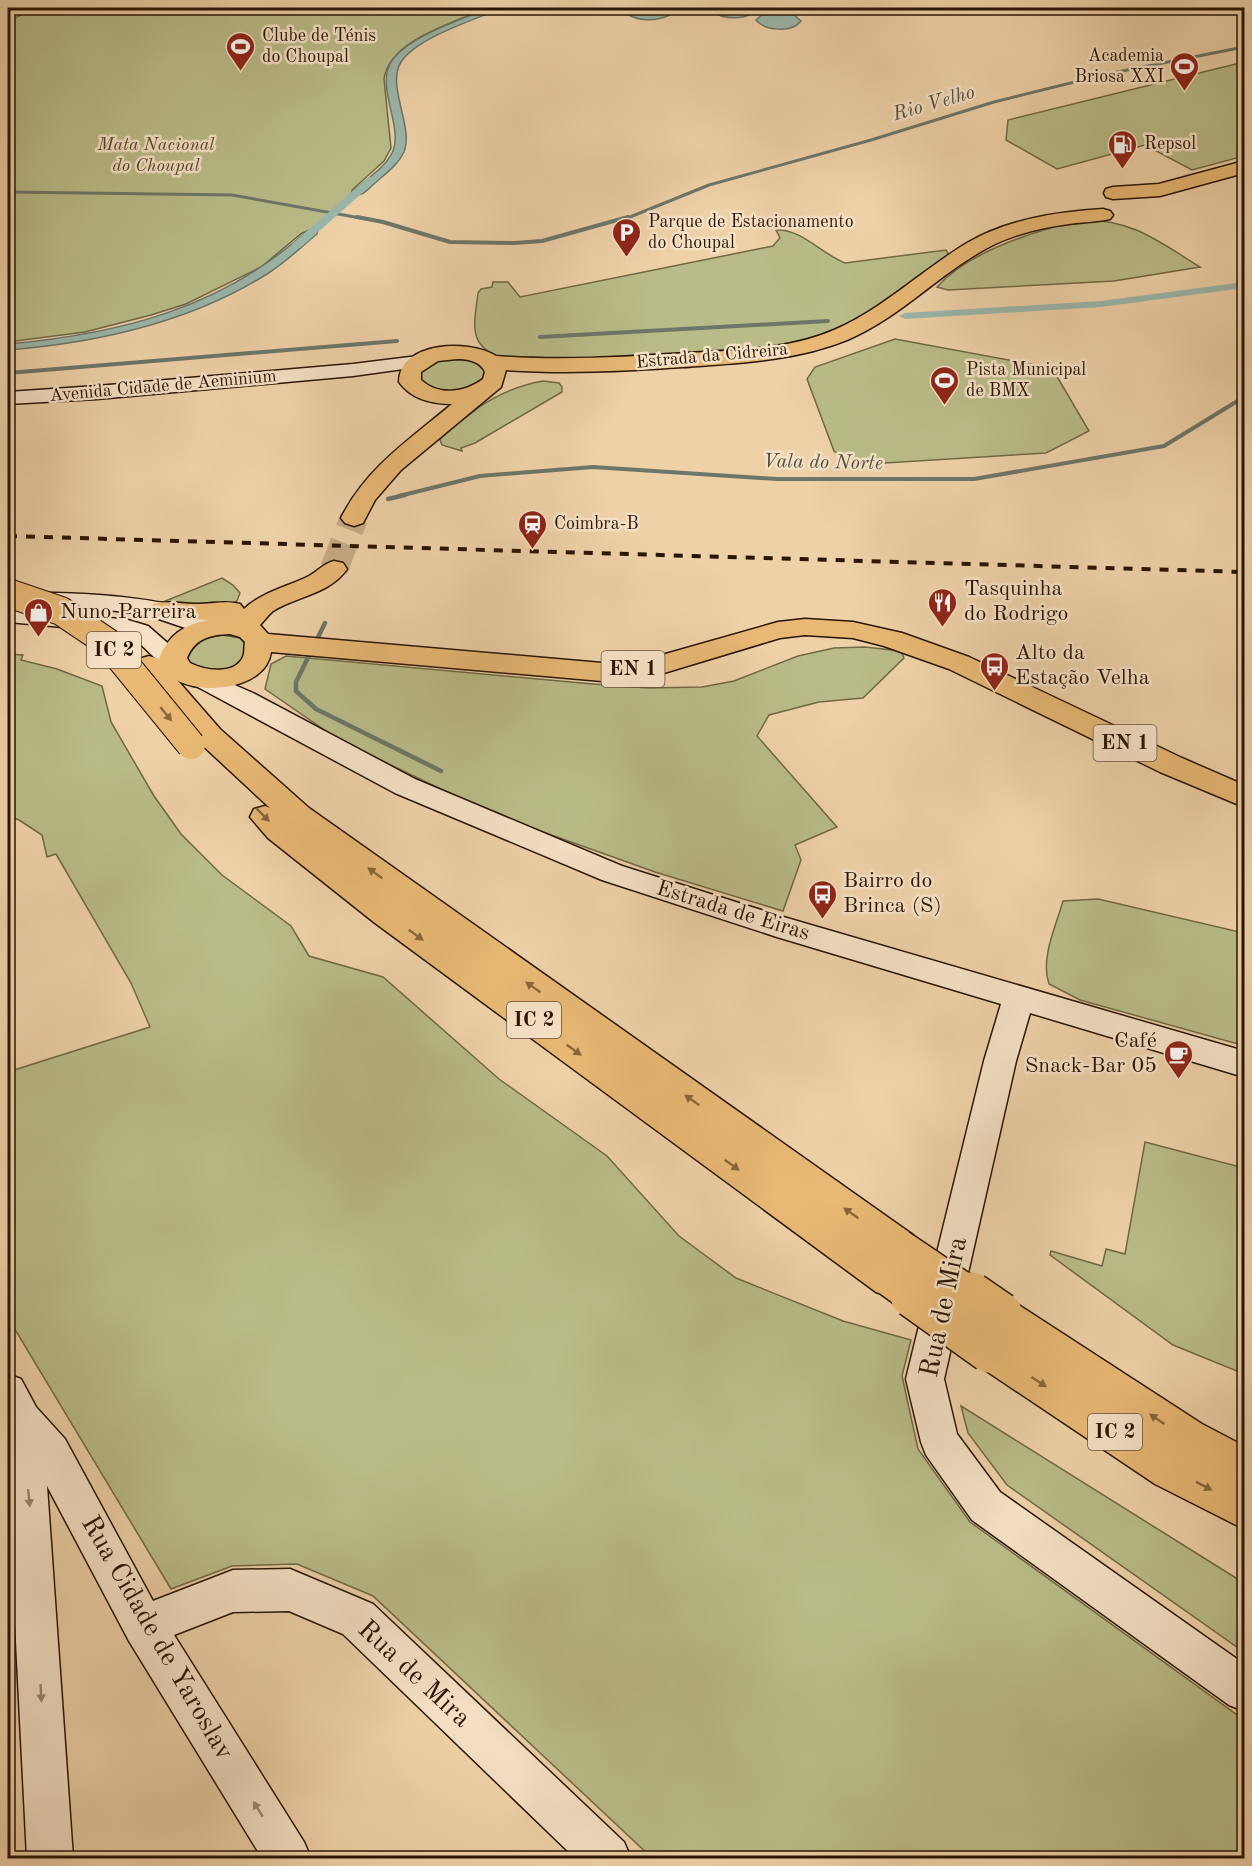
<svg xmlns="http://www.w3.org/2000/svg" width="1252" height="1866" font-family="'Old Standard TT',serif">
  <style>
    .green { fill: #b9bc88; stroke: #706846; stroke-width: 1.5 }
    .water { fill: #9ab7ab; stroke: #6c7669; stroke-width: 1.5 }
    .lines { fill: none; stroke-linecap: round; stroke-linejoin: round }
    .stream-far2 { stroke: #6c7669; stroke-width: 3 }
    .stream-far1 { stroke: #6c7669; stroke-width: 4 }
    .stream { stroke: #6c7669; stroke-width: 4.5 }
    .canal { fill: #9ab7ab; fill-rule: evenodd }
    .primary-tunnel { stroke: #c7ab87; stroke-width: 28; stroke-dasharray: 28 14; stroke-linecap: butt }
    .secondary-casing { stroke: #281505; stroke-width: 3 }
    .primary-casing { stroke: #281505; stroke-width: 3 }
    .highway-casing { stroke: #281505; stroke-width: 3 }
    .secondary { fill: #f5e1c6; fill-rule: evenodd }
    .primary { fill: #e8b874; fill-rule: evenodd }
    .highway { fill: #e8b874; fill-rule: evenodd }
    .rail { stroke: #281505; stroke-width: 4; stroke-dasharray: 9 9; stroke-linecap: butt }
    .highway-bridge-far2-casing { stroke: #281505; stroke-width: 30; stroke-linecap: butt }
    .highway-bridge-far1-casing { stroke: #281505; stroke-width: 38; stroke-linecap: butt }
    .highway-bridge-casing { stroke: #281505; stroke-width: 48; stroke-linecap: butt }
    .highway-bridge-far2 { stroke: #e8b874; stroke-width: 28 }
    .highway-bridge-far1 { stroke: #e8b874; stroke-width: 35 }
    .highway-bridge { stroke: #e8b874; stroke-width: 45 }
    .oneway { fill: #88663c }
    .oneway2 { fill: #99856f }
    .labels { text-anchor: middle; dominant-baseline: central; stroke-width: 5; stroke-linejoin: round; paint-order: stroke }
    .far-poi-label { font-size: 18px; fill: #281505; stroke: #f5e1c6; text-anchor: start }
    .far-park-label { font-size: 18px; font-style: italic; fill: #54472c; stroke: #f5e1c6 }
    .far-street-label { font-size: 18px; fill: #281505; stroke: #f5e1c6 }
    .far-water-label { font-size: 20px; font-style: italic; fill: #504e3f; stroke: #f5e1c6 }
    .shield { fill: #f5e1c6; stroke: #66523f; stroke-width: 1.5 }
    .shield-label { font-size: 21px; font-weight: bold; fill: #281505 }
    .poi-label { font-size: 22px; fill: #281505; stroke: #f5e1c6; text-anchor: start }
    .street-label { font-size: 22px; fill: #281505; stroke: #f5e1c6 }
    .near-street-label { font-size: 27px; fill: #281505; stroke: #f5e1c6 }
  </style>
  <rect width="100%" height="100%" fill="#efd1a8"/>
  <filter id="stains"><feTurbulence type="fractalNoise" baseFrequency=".00333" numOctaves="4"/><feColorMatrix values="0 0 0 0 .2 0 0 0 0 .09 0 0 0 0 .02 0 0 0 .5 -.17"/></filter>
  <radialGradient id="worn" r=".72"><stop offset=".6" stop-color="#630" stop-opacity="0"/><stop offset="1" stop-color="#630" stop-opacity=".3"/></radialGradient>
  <g class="green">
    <path d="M33,8H487C455,22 389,40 384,79L391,148L384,161L352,190V195L313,229L302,233L261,267L186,304L151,315L85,332L8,342V22Z"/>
    <polygon points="1244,62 1244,156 1192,170 1145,145 1057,169 1006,140 1008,120"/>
    <path d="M1081,220C1132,219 1158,241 1200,267L1114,281L948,290L937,287C969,251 1035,231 1081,220Z"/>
    <path d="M776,230C800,228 822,254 845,263L946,250L949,255L880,306L849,325L785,347L674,357L504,359C467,346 474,326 478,293L481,289L492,287L493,282H508L520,297L773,246L780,238Z"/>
    <polygon points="895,339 1052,368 1089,431 1046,453 853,465 834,451 807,379 815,367"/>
    <polygon points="466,357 488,369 483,385 449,394 420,383 420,371 434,361"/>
    <path d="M543,381L559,383L562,387V392L475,443L461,448L462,451L442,445L440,440C446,429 453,425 463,419C469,416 473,411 478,408C498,394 520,385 543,381Z"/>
    <polygon points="222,578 233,585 240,593 237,601 227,606 158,604"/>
    <path d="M222,635L240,638L249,648L238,666L209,673L188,662L187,656C196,642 205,637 222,635Z"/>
    <polygon points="865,647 901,651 904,658 863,698 819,702 769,715 757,736 837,827 795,845 801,860 783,911 655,872 543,832 453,795 339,740 265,689 271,664 286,656 593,684 648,688 702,687 734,681 798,656 834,648"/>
    <polygon points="8,654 23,655 21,660 57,669 102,686 111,722 154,796 181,834 222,875 291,926 309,956 383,977 499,1079 607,1156 679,1236 736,1278 843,1321 911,1340 902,1376 918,1449 970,1522 1244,1720 1244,1858 652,1858 373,1596 297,1564 232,1566 171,1589 16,1331 8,1325 8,1076 11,1071 150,1027 131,983 56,854 47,857 42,835 19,820 8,816"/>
    <path d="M1098,899L1244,933V1026L1238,1025V1044L1080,1000L1049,984C1040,959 1056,926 1063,901Z"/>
    <polygon points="1145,1142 1244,1168 1244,1374 1173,1345 1050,1255 1051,1251 1102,1266 1106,1249 1125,1254"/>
    <polygon points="961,1406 1244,1583 1244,1652 1007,1485 968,1433"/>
    <polygon points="8,1738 13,1858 8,1858"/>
  </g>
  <g class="water">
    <path d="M489,8H502C474,20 418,37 401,62C386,86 414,126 404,152C398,165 385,174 375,183C368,189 363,197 352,195V192C365,180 384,169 392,153C405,127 373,85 393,59C412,35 461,20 489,8Z"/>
    <path d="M629,8H669L672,12L670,15C657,21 640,22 627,14L625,11Z"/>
    <path d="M711,8H753L755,10C746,21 724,19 712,12Z"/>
    <path d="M778,13L794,15L801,21C792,33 765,31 756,20L762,15Z"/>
    <path d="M313,229L318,230L317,234C301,247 285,263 267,274C191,322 96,343 8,350V344C120,334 222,308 307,231Z"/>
  </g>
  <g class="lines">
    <g class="stream-far2">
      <polyline points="8,192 232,195 366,219"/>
      <polyline points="625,219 709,185 871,140 994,102 1107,74 1244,47"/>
    </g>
    <g class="stream-far1">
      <polyline points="357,217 383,222 450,242 514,243 542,241 628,217"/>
      <polyline points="540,337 828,321"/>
      <polyline points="1244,372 1242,374 1244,383"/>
      <polyline points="8,373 397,341"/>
      <polyline points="399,496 480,476 593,467 777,479 974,479 1164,446 1244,397"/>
    </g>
    <g class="stream">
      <polyline points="388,499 405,495"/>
      <polyline points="325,623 296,682 296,691 316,709 441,771"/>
    </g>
    <g class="canal">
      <polygon points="369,177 378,179 300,248 292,248 292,244"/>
      <polygon points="1244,282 1244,288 1101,307 905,319 899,316 905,313 1101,301"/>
    </g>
    <polyline class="primary-tunnel" points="334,569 354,518"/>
    <defs>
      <g id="secondary">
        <polygon points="418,356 425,358 428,362 425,366 353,376 97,399 8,404 8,392 97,386 353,364"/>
        <path d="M28,593C66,592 200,596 221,628L218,633L209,636L144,614L98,609L19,605L16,600L19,595Z"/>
        <path d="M8,607L128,620L148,626L187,660L183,666C160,672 149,648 131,637C127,635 121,634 117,632L8,622Z"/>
        <polygon points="205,672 253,693 415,779 622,866 780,916 1244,1051 1244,1077 1030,1013 1016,1061 944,1379 957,1434 1000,1492 1244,1664 1244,1711 1229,1705 972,1520 926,1455 921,1442 906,1379 984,1061 1001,1004 777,937 602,880 395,793 196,686 192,680 196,674"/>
        <polygon points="8,1374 21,1379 36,1407 65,1439 153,1601 233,1570 290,1569 373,1604 624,1842 631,1858 575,1858 343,1634 289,1611 233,1612 174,1635 304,1842 311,1858 262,1858 129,1641 47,1486 73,1858 27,1858 8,1484"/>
      </g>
      <g id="primary">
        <polygon points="1244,161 1244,173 1160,196 1113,199 1106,197 1104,193 1106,189 1113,187 1159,184"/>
        <path d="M1103,209L1110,211L1113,215L1110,219C1097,222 1083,222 1069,224C1044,227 1019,233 995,244C942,270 902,317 847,340C795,361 739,363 683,367C624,371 565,374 506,370L501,387L401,470L375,500L363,523L354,526L345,523L341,518C366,468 410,439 452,404C432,404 411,399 399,382C399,341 470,339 496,356C560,361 623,357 687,353C737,350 788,350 834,330C883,309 922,270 967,243C1008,219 1057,212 1103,209ZM457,359C468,359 480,361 485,372L483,379C464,393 439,396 421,380V372L438,361Z"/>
        <path d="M334,561L343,563L347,569C330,594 297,596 273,611C268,615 264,621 260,625L268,634L602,663L662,655L778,622L805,619L853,622L902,633L969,657L1182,758L1244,785V807L1160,772L949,669L884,646L853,638L805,635L780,638L664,673L602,681L271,652C266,691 193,698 168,674C164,670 162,663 159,658C170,634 182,626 208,620L153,616L149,610L153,604C167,600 181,604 197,604C212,604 226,600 240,604L244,609C262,592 287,587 309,576C318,571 323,564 334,561ZM230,634L240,637L245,642C244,646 245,653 243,657C234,676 204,670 190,663L187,658C195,638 210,635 230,634Z"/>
      </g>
      <g id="highway">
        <polygon points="149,656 159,659 220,729 309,808 913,1235 918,1247 913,1259 900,1264 910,1279 904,1292 890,1297 876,1292 375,923 268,838 250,817 254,809 265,806 270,808 200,743 139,671 135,665 139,659"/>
        <polygon points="1000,1296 1014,1302 1202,1424 1244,1446 1244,1529 1155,1484 976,1364 970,1350 976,1336 990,1331 986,1328 980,1315 986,1302"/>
      </g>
    </defs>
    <use href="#secondary" class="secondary-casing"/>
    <use href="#primary" class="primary-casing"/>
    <use href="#highway" class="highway-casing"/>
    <use href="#secondary" class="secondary"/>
    <use href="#primary" class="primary"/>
    <use href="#highway" class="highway"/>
    <polyline class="rail" points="8,536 1244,572"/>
    <defs>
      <polyline id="highway-bridge-far2" points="8,593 61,611 107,642 191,745"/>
      <g id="highway-bridge-far1">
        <polyline points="899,1247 973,1297"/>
        <polyline points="890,1279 915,1297"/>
      </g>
      <g id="highway-bridge">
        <polyline points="913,1295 990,1350"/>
        <polyline points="971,1295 1000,1315"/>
      </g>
    </defs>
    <use href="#highway-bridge-far2" class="highway-bridge-far2-casing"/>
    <use href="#highway-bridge-far1" class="highway-bridge-far1-casing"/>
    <use href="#highway-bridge" class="highway-bridge-casing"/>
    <use href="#highway-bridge-far2" class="highway-bridge-far2"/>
    <use href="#highway-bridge-far1" class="highway-bridge-far1"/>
    <use href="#highway-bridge" class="highway-bridge"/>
  </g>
  <defs><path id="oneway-solid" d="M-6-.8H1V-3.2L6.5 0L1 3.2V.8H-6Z" transform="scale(1.5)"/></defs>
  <g class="oneway">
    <use href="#oneway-solid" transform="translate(166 714) rotate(51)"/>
    <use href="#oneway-solid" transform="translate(263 815) rotate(45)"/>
    <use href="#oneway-solid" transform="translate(375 873) rotate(-144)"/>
    <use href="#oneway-solid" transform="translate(416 935) rotate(36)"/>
    <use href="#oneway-solid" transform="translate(533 987) rotate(-145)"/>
    <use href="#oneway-solid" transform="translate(574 1050) rotate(36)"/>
    <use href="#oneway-solid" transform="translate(692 1100) rotate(-145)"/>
    <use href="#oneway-solid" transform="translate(732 1165) rotate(36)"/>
    <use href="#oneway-solid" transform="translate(851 1213) rotate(-145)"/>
    <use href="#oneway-solid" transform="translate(1039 1382) rotate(33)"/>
    <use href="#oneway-solid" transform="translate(1157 1419) rotate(-146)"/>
    <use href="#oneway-solid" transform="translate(1204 1486) rotate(27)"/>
  </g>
  <g class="oneway2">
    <use href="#oneway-solid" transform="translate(29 1498) rotate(84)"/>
    <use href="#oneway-solid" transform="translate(41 1693) rotate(87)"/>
    <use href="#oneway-solid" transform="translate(258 1809) rotate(-122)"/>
  </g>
  <defs>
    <symbol id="stadium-pin" viewBox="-11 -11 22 30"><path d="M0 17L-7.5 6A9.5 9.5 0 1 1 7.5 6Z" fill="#8f2418" stroke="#f5e1c6"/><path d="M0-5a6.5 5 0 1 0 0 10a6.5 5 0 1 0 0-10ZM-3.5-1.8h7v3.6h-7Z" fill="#fff"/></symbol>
    <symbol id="fuel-pin" viewBox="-11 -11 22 30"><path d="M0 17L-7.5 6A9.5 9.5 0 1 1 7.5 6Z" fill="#8f2418" stroke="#f5e1c6"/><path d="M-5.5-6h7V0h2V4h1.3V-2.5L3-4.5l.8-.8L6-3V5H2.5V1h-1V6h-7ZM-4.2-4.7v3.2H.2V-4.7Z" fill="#fff"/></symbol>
    <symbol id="parking-pin" viewBox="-11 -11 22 30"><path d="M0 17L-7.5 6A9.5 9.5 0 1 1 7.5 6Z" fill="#8f2418" stroke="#f5e1c6"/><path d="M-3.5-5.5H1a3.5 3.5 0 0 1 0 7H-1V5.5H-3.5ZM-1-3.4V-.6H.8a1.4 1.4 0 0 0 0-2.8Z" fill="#fff"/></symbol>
    <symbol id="station-pin" viewBox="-11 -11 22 30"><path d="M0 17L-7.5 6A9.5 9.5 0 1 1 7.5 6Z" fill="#8f2418" stroke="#f5e1c6"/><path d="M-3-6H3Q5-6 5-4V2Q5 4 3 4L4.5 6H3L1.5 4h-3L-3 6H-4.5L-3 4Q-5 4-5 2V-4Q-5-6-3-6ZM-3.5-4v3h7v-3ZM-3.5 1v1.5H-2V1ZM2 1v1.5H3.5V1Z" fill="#fff"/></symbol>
    <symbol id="restaurant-pin" viewBox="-11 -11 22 30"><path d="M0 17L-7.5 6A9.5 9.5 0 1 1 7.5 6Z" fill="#8f2418" stroke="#f5e1c6"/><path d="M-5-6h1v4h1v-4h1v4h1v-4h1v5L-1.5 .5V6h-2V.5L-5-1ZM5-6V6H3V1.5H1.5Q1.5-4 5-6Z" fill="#fff"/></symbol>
    <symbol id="shop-pin" viewBox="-11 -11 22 30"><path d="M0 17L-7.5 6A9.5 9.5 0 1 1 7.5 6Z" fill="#8f2418" stroke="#f5e1c6"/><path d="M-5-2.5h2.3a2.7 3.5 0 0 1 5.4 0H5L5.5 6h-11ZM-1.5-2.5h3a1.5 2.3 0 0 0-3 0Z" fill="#fff"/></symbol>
    <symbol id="bus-pin" viewBox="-11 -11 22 30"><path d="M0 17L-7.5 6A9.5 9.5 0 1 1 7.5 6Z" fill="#8f2418" stroke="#f5e1c6"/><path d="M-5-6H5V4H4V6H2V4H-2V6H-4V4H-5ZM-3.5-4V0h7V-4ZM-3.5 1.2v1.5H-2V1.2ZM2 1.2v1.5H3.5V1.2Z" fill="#fff"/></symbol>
    <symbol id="cafe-pin" viewBox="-11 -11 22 30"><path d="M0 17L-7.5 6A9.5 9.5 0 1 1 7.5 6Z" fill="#8f2418" stroke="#f5e1c6"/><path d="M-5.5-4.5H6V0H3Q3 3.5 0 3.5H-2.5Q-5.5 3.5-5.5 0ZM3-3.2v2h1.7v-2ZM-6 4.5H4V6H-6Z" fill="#fff"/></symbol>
  </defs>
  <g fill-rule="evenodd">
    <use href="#stadium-pin" x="224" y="30" width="33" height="45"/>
    <use href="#stadium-pin" x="1168" y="50" width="33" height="45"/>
    <use href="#fuel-pin" x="1106" y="128" width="33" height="45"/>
    <use href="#parking-pin" x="610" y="216" width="33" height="45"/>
    <use href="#stadium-pin" x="928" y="364" width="33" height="45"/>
    <use href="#station-pin" x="516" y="508" width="33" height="45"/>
    <use href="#restaurant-pin" x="926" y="586" width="33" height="45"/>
    <use href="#shop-pin" x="22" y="596" width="33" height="45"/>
    <use href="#bus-pin" x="978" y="650" width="33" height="45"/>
    <use href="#bus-pin" x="806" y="878" width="33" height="45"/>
    <use href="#cafe-pin" x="1162" y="1038" width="33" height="45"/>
  </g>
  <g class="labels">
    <g class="far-poi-label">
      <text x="262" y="36">Clube de Ténis<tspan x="262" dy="21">do Choupal</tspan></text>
      <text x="1164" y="56" text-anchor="end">Academia<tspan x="1164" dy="21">Briosa XXI</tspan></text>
      <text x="1144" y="144">Repsol</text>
      <text x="648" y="222">Parque de Estacionamento<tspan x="648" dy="21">do Choupal</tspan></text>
      <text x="966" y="370">Pista Municipal<tspan x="966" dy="21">de BMX</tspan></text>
      <text x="554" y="524">Coimbra-B</text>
    </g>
    <g class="far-park-label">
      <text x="156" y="145">Mata Nacional<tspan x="156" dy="21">do Choupal</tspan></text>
    </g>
    <g class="far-street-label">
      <text transform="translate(712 356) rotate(-5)">Estrada da Cidreira</text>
      <text transform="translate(163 386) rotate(-5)">Avenida Cidade de Aeminium</text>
    </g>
    <g class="far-water-label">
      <text transform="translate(934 104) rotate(-16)">Rio Velho</text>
      <text transform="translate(823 463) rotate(1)">Vala do Norte</text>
    </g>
    <g class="shield">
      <rect x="87" y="632" width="54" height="36" rx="4.5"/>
      <rect x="601.5" y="651" width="63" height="36" rx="4.5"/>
      <rect x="1093.5" y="725" width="63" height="36" rx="4.5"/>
      <rect x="507" y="1002" width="54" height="36" rx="4.5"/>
      <rect x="1088" y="1414" width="54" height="36" rx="4.5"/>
    </g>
    <g class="shield-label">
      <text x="114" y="650">IC 2</text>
      <text x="633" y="669">EN 1</text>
      <text x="1125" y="743">EN 1</text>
      <text x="534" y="1020">IC 2</text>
      <text x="1115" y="1432">IC 2</text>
    </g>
    <g class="poi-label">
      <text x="964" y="589">Tasquinha<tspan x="964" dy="25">do Rodrigo</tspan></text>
      <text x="60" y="612">Nuno Parreira</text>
      <text x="1015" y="653">Alto da<tspan x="1015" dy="25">Estação Velha</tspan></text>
      <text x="843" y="881">Bairro do<tspan x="843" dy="25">Brinca (S)</tspan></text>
      <text x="1157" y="1041" text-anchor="end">Café<tspan x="1157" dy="25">Snack-Bar 05</tspan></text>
    </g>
    <g class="street-label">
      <text transform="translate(733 911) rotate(17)">Estrada de Eiras</text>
    </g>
    <g class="near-street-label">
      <text transform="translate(944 1307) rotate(-78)">Rua de Mira</text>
      <text transform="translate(157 1638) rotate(60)">Rua Cidade de Yaroslav</text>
      <text transform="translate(414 1674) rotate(43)">Rua de Mira</text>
    </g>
  </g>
  <rect width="1252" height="1866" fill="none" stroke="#efd1a8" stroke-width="30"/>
  <rect x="9" y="9" width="1234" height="1848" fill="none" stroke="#281505" stroke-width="3"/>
  <rect x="15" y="15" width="1222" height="1836" fill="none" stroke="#281505" stroke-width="1.5"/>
  <rect width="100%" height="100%" filter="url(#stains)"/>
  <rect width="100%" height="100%" fill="url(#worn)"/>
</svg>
